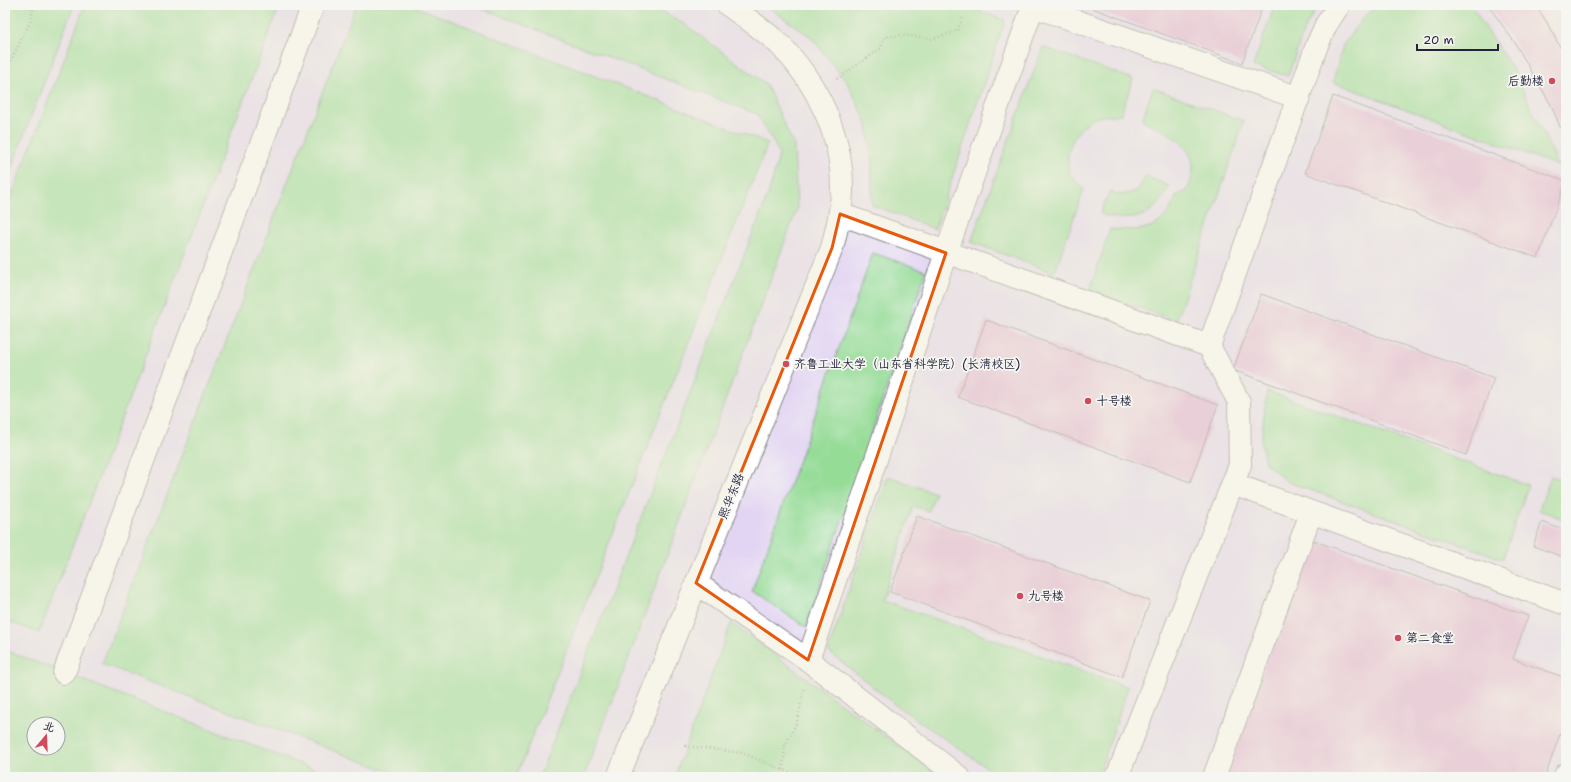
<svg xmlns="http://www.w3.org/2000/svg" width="1571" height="782" font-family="'Shantell Sans','LXGW WenKai TC',sans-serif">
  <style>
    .built { fill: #e2d4f3; fill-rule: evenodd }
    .green { fill: #95dc97; stroke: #5c7f69; fill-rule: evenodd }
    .building { fill: #e1abd7 }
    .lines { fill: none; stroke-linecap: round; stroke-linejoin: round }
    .minor-casing { stroke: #89878a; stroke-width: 24 }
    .path { stroke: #89878a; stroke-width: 2.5; stroke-dasharray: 1 3; stroke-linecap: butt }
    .minor { stroke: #fff; stroke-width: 22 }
    .marked { fill: none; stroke: #e8590c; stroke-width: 3; stroke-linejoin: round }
    .poi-dot { fill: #d1495b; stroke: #f6f6f2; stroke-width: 1.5 }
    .labels { text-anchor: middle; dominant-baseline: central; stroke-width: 3.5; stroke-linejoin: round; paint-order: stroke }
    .poi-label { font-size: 12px; fill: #22223b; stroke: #f6f6f2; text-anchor: start }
    .street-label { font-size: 12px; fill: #22223b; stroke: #f6f6f2 }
  </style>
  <rect width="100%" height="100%" fill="#f6f6f2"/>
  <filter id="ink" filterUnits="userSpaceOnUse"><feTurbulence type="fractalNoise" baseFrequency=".025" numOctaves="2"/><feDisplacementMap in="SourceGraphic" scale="8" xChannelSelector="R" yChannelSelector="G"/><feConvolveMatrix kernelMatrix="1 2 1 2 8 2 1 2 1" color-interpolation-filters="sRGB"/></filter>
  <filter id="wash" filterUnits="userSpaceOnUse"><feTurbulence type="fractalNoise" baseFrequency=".012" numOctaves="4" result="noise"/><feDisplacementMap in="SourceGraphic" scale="16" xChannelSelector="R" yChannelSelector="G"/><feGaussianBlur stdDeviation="0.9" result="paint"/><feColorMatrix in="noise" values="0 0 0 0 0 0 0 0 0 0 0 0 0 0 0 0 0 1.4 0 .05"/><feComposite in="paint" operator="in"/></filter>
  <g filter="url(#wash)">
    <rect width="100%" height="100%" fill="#f0ecd9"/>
    <path class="built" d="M5,5H1566V777H5ZM34,724H58V748H34Z"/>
    <g class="green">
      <polygon points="5,5 74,5 5,184"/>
      <polygon points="85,5 280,5 39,633 5,620 5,213"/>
      <polygon points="356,5 411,5 768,143 516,777 404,777 102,664"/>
      <polygon points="472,5 649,5 684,24 766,84 794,146 797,209 584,777 539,777 769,192 779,156 776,147 757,114"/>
      <polygon points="765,5 962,5 1005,20 935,229 872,205 872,159 866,121 847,82 811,37"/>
      <polygon points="1275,5 1318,5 1304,30 1288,76 1253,66"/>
      <polygon points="1378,5 1471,5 1513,70 1559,166 1333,82 1343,45 1362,19"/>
      <path d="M1043,47L1133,79L1121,114C1113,116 1101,115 1093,119C1073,129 1059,160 1074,180C1077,183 1081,186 1084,189L1054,273L971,242Z"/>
      <path d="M1153,88L1244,121L1176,321L1090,290L1110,229C1142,231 1164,232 1176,196L1187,191C1189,185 1193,177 1193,170C1195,143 1162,130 1142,120Z"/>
      <path d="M1146,176L1169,186C1154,218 1133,224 1100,214L1109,192L1123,195L1137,191Z"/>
      <polygon points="873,253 926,271 806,627 752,591"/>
      <polygon points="1566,374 1566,429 1561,394"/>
      <polygon points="1267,391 1528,485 1503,559 1288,482 1265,463 1261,442"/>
      <polygon points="888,476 935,493 929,511 913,506 882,600 1128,687 1098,777 1001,777 897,706 828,651"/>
      <polygon points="1551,476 1566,481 1566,520 1539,510"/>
      <polygon points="731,623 941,777 678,777 675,775"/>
      <path d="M5,650L334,777H5ZM34,724H58V748H34Z"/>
    </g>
    <g id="blocks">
      <g class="building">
        <polygon points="1084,5 1263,5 1242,63"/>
        <polygon points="1488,5 1535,5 1546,21 1566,58 1566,141 1551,105 1515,43"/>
        <polygon points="1333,96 1566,181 1538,258 1305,173"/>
        <polygon points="1261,294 1494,378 1466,455 1233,370"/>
        <polygon points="986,320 1218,405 1190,482 958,397"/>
        <polygon points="917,516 1150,601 1122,677 890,592"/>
        <polygon points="1542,522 1566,531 1566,558 1533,546"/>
        <polygon points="1309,539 1528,616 1513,659 1566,678 1566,717 1545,777 1226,777"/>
      </g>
    </g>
  </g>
  <g filter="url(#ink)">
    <use href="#blocks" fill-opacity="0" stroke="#89878a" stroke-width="1"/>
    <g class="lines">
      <defs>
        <g id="minor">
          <polyline points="1030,5 1299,98"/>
          <polyline points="840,214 1209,346"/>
          <polyline points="1233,484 1566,604"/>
          <polyline points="696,583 808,660 959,777"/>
          <polyline points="808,660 946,253 1033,6"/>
          <polyline points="64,673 313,5"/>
          <path d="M618,777L832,248C837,228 842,208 842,188C842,135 817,83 781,46C765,30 746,18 728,5"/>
          <polyline points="1117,777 1240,465 1239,402 1209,346 1317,45 1326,25 1339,5"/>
          <polyline points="1214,777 1311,513"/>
          <polyline points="1565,777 1566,774"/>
        </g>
      </defs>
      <use href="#minor" class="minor-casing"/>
      <g class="path">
        <polyline points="5,72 30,22 34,5"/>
        <polyline points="837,79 880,49 885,37 901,35 932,39 957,31 963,17"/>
        <polyline points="685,746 743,753 783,770 812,777"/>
        <polyline points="783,770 785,746 797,722 804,689"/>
      </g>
      <use href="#minor" class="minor"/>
    </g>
  </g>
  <path d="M0 0H1571V782H0ZM840,214L946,253L808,660L696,583L832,248Z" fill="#f0ecd9" fill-opacity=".55" fill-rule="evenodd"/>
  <path class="marked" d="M840,214L946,253L808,660L696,583L832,248Z"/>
  <g class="poi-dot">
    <circle cx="1552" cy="81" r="4"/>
    <circle cx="786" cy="364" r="4"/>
    <circle cx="1088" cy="401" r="4"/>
    <circle cx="1020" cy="596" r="4"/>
    <circle cx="1398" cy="638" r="4"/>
  </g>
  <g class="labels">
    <g class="poi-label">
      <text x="1544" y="81" text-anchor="end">后勤楼</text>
      <text x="794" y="364">齐鲁工业大学（山东省科学院）(长清校区)</text>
      <text x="1096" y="401">十号楼</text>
      <text x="1028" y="596">九号楼</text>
      <text x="1406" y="638">第二食堂</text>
    </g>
    <g class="street-label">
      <text transform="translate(731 496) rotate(-68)">熙华东路</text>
    </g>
  </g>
  <rect width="1571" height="782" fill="none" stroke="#f6f6f2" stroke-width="20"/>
  <g transform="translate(46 736) rotate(19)"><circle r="19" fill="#f6f6f2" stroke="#a1a1a9"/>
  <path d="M0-3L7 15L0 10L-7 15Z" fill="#d1495b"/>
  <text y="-6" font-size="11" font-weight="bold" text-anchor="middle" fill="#22223b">北</text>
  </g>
  <path d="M1417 44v6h81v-6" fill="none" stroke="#22223b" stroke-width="2"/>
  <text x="1423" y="44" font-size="12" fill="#22223b" stroke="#f6f6f2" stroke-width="3" paint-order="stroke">20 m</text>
</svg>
